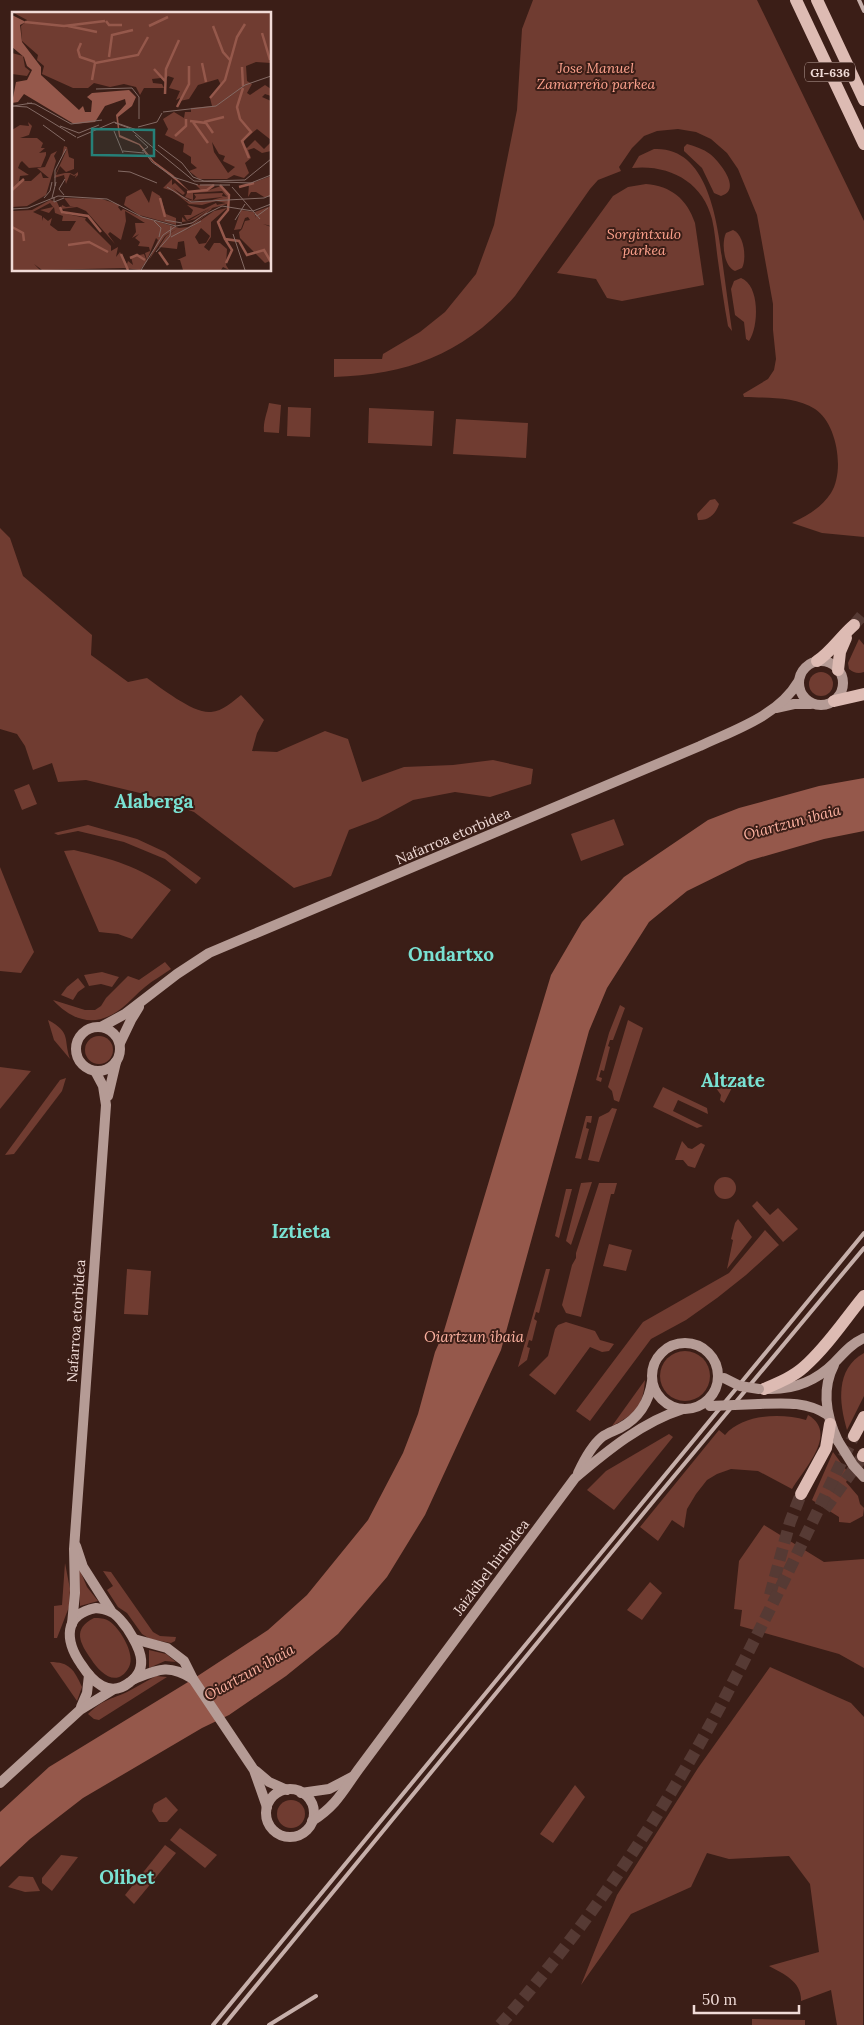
<svg xmlns="http://www.w3.org/2000/svg" width="864" height="2025" font-family="Lora,serif">
  <style>
    .green { fill: #703c31 }
    .water { fill: #95584b }
    .lines { fill: none; stroke-linecap: round; stroke-linejoin: round }
    .primary-tunnel { stroke: #563a34; stroke-width: 12; stroke-dasharray: 12 6; stroke-linecap: butt }
    .secondary { stroke: #b59b95; stroke-width: 10 }
    .primary { stroke: #ddbbb3; stroke-width: 12 }
    .rail { stroke: #c6afaa; stroke-width: 4 }
    .secondary-bridge { stroke: #b59b95; stroke-width: 10 }
    .labels { text-anchor: middle; dominant-baseline: central; stroke-width: 4; stroke-linejoin: round; paint-order: stroke }
    .shield { fill: #3b1e17; stroke: #baa29d; stroke-width: 1 }
    .shield-label { font-size: 12px; font-weight: bold; fill: #f0dbd7 }
    .park-label { font-size: 14px; font-style: italic; fill: #ffa38e; stroke: #3b1e17 }
    .street-label { font-size: 14px; fill: #f0dbd7; stroke: #3b1e17 }
    .water-label { font-size: 15px; font-style: italic; fill: #fdb2a1; stroke: #3b1e17 }
    .district-label { font-size: 19px; font-weight: bold; fill: #79e1d2; stroke: #3b1e17 }
    .inset-river { fill: none; stroke: #95584b; stroke-width: 2.5 }
    .inset-road { fill: none; stroke: #836a64; stroke-width: 1 }
    .view { fill: #268078; fill-opacity: 0.15; stroke: #268078; stroke-width: 2.5 }
    .inset-edge { fill: none; stroke: #f0dbd7; stroke-width: 2.5 }
  </style>
  <rect width="100%" height="100%" fill="#3b1e17"/>
  <g class="green">
    <path d="M533,0H757L864,221V537L822,533L792,523C808,515 821,508 831,493C845,471 837,423 815,409C795,396 766,398 744,397L743,394L768,379L774,370L776,359L773,330V304L757,215L738,169L727,153L711,139L696,132L678,129L657,131L644,136L632,148L619,167L621,171L598,180L590,189L515,296C465,353 409,375 334,377V359H382L383,354L420,332L445,312L476,274L494,225L517,110L522,29Z"/>
    <path d="M687,144C695,146 703,149 710,154C719,161 743,190 721,196L714,193L702,168L684,151V147Z"/>
    <path d="M654,149C710,146 718,227 723,266C726,288 729,310 732,331L728,326C724,304 721,283 718,261C716,247 715,232 712,219C703,182 669,164 632,168L639,156Z"/>
    <path d="M646,184C671,186 687,199 695,223L704,285L622,301L607,298L596,279L557,273L613,196L628,187Z"/>
    <path d="M733,230C744,234 747,259 742,268L735,271C724,267 721,243 726,233Z"/>
    <path d="M741,278C760,285 759,327 749,341L746,339L744,322L735,315L731,289L734,281Z"/>
    <path d="M269,403L281,405L279,433L264,432C263,421 267,414 269,403Z"/>
    <polygon points="288,407 311,408 310,437 287,436"/>
    <polygon points="369,408 434,411 432,446 368,443"/>
    <polygon points="456,419 528,423 526,458 453,454"/>
    <path d="M715,499L719,504C716,514 708,521 698,520L697,514L710,500Z"/>
    <path d="M0,528L10,538L23,576L92,635L91,655L128,682L147,678C161,688 194,714 211,712C223,711 232,702 241,695L264,720L257,733L252,751L277,752L325,731L348,739L362,782L404,767L453,765L493,760L533,769L531,784L490,797L455,792L413,800L378,819L349,830L331,876L294,888L194,812L144,794L86,780L58,782L52,763L33,770L25,746L17,734L0,729Z"/>
    <path d="M859,639L864,645V672C858,674 854,673 849,669L848,663Z"/>
    <circle cx="821" cy="684" r="12"/>
    <polygon points="29,784 37,804 22,810 14,790"/>
    <polygon points="614,819 624,845 581,861 571,834"/>
    <polygon points="88,825 137,839 165,852 201,878 196,884 165,859 124,842 78,831 58,835 54,833"/>
    <path d="M74,850C112,859 139,866 171,890L132,939L118,934L99,932L64,851Z"/>
    <polygon points="0,867 34,952 21,973 0,971"/>
    <path d="M165,962L171,969C163,975 153,980 145,987C137,993 130,1002 122,1008C97,1028 73,1022 53,1000L85,1010H95L101,1006L106,998L128,976L139,980Z"/>
    <polygon points="102,972 119,977 112,987 101,984 89,986 84,975"/>
    <polygon points="78,978 85,987 78,992 73,1000 61,995 67,987"/>
    <polygon points="620,1005 625,1008 613,1040 610,1040 608,1046 610,1047 604,1071 601,1070 599,1077 602,1078 601,1082 596,1080 609,1033"/>
    <path d="M48,1020C72,1033 63,1039 70,1059L54,1040Z"/>
    <polygon points="628,1020 643,1028 619,1102 614,1100 612,1091 608,1087"/>
    <circle cx="99" cy="1050" r="14"/>
    <polygon points="0,1067 31,1071 0,1109"/>
    <polygon points="716,1071 722,1077 729,1078 735,1082 724,1103 720,1100 721,1095 716,1088 707,1088"/>
    <polygon points="66,1078 62,1091 14,1154 5,1155 60,1080"/>
    <polygon points="663,1087 707,1108 708,1114 678,1100 673,1111 703,1126 697,1128 653,1107"/>
    <polygon points="612,1108 617,1109 599,1162 588,1160 599,1117 609,1112"/>
    <polygon points="586,1116 592,1116 591,1123 587,1122 586,1128 589,1129 581,1159 575,1158"/>
    <polygon points="682,1141 688,1148 692,1149 701,1143 705,1145 695,1168 688,1166 683,1160 675,1160"/>
    <circle cx="725" cy="1188" r="11"/>
    <polygon points="592,1182 571,1245 566,1241 581,1183"/>
    <polygon points="599,1183 617,1183 614,1194 611,1194 581,1317 566,1313 562,1305 572,1265 576,1258 576,1253"/>
    <polygon points="566,1189 572,1189 559,1238 555,1236"/>
    <polygon points="757,1201 770,1215 778,1208 798,1229 783,1242 752,1206"/>
    <polygon points="738,1219 752,1237 727,1269 733,1240 731,1239 735,1223"/>
    <polygon points="765,1230 779,1245 746,1275 717,1298 686,1320 651,1339 590,1421 576,1411 643,1322 729,1273"/>
    <polygon points="609,1244 632,1250 626,1271 603,1266"/>
    <polygon points="127,1269 151,1271 148,1315 124,1314"/>
    <polygon points="546,1269 550,1269 539,1313 536,1312 534,1319 537,1321 532,1341 529,1340 527,1347 530,1348 527,1360 518,1367"/>
    <polygon points="566,1322 595,1331 600,1340 614,1344 609,1351 602,1352 590,1347 555,1395 529,1375 548,1356 555,1329 558,1325"/>
    <circle cx="685" cy="1376" r="25"/>
    <path d="M864,1353V1396L847,1430C839,1403 835,1369 864,1353Z"/>
    <path d="M645,1380C643,1407 635,1414 612,1426Z"/>
    <path d="M808,1415C839,1433 804,1469 792,1489L758,1471L731,1469L717,1474L707,1480L696,1494L687,1509L684,1528L672,1520L658,1541L640,1527L719,1430L725,1435C743,1414 781,1413 806,1420Z"/>
    <polygon points="669,1434 673,1437 614,1510 587,1490 606,1471"/>
    <polygon points="833,1452 850,1475 846,1482 858,1496 860,1504 864,1508 863,1516 850,1523 839,1522 839,1517 812,1500"/>
    <polygon points="764,1525 824,1562 864,1559 864,1668 839,1654 740,1626 742,1610 734,1609 739,1561"/>
    <polygon points="65,1563 70,1589 69,1607 57,1638 54,1638 54,1606 62,1605"/>
    <polygon points="79,1568 87,1587 98,1601 80,1606"/>
    <polygon points="103,1571 111,1572 153,1632 160,1636 176,1637 175,1641 171,1643 150,1639 142,1634 127,1613 118,1607 107,1590 113,1586"/>
    <polygon points="650,1582 662,1593 642,1620 627,1610"/>
    <path d="M94,1618C100,1618 104,1618 109,1621C120,1628 136,1655 129,1667C117,1689 100,1673 91,1659C80,1643 72,1629 94,1618Z"/>
    <polygon points="149,1650 166,1654 176,1662 165,1661 149,1668"/>
    <path d="M50,1662C70,1662 74,1670 82,1687L77,1701Z"/>
    <path d="M770,1667L851,1703L864,1717L863,2025H837L831,1990L801,2001C802,1982 784,1974 769,1966L819,1952L810,1884L789,1856L729,1859L707,1853L691,1887L631,1914L581,1985L617,1895L698,1768Z"/>
    <path d="M156,1676L167,1677L99,1720L94,1719L88,1714C104,1699 109,1700 127,1692C137,1687 146,1681 156,1676Z"/>
    <polygon points="575,1785 585,1797 553,1843 540,1834"/>
    <polygon points="166,1797 178,1810 167,1822 159,1822 152,1811 154,1804"/>
    <circle cx="291" cy="1814" r="14"/>
    <polygon points="180,1828 217,1855 205,1868 170,1840"/>
    <polygon points="165,1845 176,1853 134,1904 125,1895"/>
    <polygon points="61,1855 78,1857 52,1891 42,1883 42,1878"/>
    <polygon points="19,1876 33,1877 40,1891 25,1892 8,1887"/>
    <polygon points="752,2019 805,2020 805,2025 752,2025"/>
  </g>
  <polygon class="water" points="864,778 864,831 824,839 748,861 687,891 649,922 607,988 589,1031 501,1350 425,1515 387,1577 338,1634 286,1676 229,1715 202,1728 83,1798 30,1839 0,1867 0,1812 49,1767 193,1679 268,1630 307,1595 368,1520 403,1453 418,1414 435,1352 443,1334 551,975 582,922 624,877 708,820 739,808 819,786"/>
  <g class="lines">
    <g class="primary-tunnel">
      <polyline points="854,625 864,613"/>
      <polyline points="825,1509 863,1456"/>
      <polyline points="770,1595 790,1522 801,1494"/>
      <path d="M500,2025C587,1927 662,1816 723,1701C769,1614 811,1524 854,1436"/>
    </g>
    <g class="secondary">
      <circle cx="821" cy="683" r="22"/>
      <polyline points="776,708 794,704 811,704"/>
      <circle cx="98" cy="1049" r="22"/>
      <path d="M101,1027L125,1014L177,974L209,953L700,746C734,730 778,716 798,682"/>
      <polyline points="120,1043 131,1020 139,1007"/>
      <polyline points="108,1096 116,1062"/>
      <circle cx="685" cy="1376" r="33"/>
      <path d="M834,1365C821,1390 826,1416 838,1441"/>
      <path d="M767,1389C793,1390 816,1381 834,1363C844,1353 851,1344 864,1338"/>
      <path d="M759,1404C784,1403 806,1401 828,1415"/>
      <path d="M578,1473C584,1460 591,1446 602,1437C607,1433 614,1431 620,1428C639,1418 649,1403 652,1381"/>
      <polyline points="76,1546 83,1567 111,1611"/>
      <path d="M96,1608C101,1609 106,1609 111,1612C118,1615 122,1622 127,1628C138,1645 151,1667 130,1682C109,1699 92,1681 81,1664C65,1641 63,1614 96,1608Z"/>
      <polyline points="72,1624 75,1593 74,1549 106,1105 103,1086 95,1071"/>
      <polyline points="134,1639 167,1648 184,1661 193,1679 254,1770 267,1807"/>
      <path d="M134,1679C159,1669 169,1664 193,1679"/>
      <polyline points="81,1707 87,1693 89,1675"/>
      <polyline points="256,1771 269,1782 287,1790"/>
      <polyline points="0,1783 80,1710 114,1689"/>
      <circle cx="290" cy="1813" r="24"/>
      <polyline points="301,1793 329,1789 352,1777"/>
      <path d="M312,1821C336,1806 343,1791 358,1770L575,1478C607,1451 642,1422 683,1409"/>
    </g>
    <g class="primary">
      <polyline points="796,0 864,144"/>
      <polyline points="817,0 864,100"/>
      <path d="M817,661C831,652 841,636 854,625"/>
      <polyline points="838,670 840,652 846,638"/>
      <polyline points="834,701 864,694"/>
      <path d="M764,1389C778,1383 793,1377 804,1367C827,1347 845,1319 864,1296"/>
      <polyline points="854,1436 864,1417"/>
      <polyline points="863,1456 864,1454"/>
      <polyline points="801,1494 826,1448 830,1424"/>
    </g>
    <g class="rail">
      <polyline points="859,0 864,11"/>
      <polyline points="213,2025 864,1233"/>
      <polyline points="224,2025 656,1498 864,1248"/>
      <polyline points="269,2025 316,1996"/>
    </g>
    <g class="secondary-bridge">
      <polyline points="724,1378 740,1386 759,1389"/>
      <polyline points="710,1406 759,1404"/>
      <polyline points="838,1441 853,1465 864,1477"/>
    </g>
  </g>
  <g class="labels">
    <rect class="shield" x="805" y="62.5" width="50" height="19" rx="4"/>
    <g class="shield-label">
      <text x="830" y="72">GI-636</text>
    </g>
    <g class="park-label">
      <text x="596" y="68">Jose Manuel<tspan x="596" dy="16">Zamarreño parkea</tspan></text>
      <text x="644" y="234">Sorgintxulo<tspan x="644" dy="16">parkea</tspan></text>
    </g>
    <g class="street-label">
      <text transform="translate(453 836) rotate(-23)">Nafarroa etorbidea</text>
      <text transform="translate(76 1321) rotate(-86)">Nafarroa etorbidea</text>
      <text transform="translate(491 1567) rotate(-53)">Jaizkibel hiribidea</text>
    </g>
    <g class="water-label">
      <text transform="translate(792 822) rotate(-15)">Oiartzun ibaia</text>
      <text x="474" y="1336">Oiartzun ibaia</text>
      <text transform="translate(249 1672) rotate(-29)">Oiartzun ibaia</text>
    </g>
    <g class="district-label">
      <text x="154" y="801">Alaberga</text>
      <text x="451" y="954">Ondartxo</text>
      <text x="733" y="1080">Altzate</text>
      <text x="301" y="1231">Iztieta</text>
      <text x="127" y="1877">Olibet</text>
    </g>
  </g>
  <g transform="translate(12 12)">
    <rect width="259" height="259" fill="#3b1e17"/>
    <path d="M0,0H259V51L244,50L234,54L235,69L240,72L235,81L238,83L253,73L259,77V84L253,82L250,85L259,89V128L245,117L232,128L231,133L235,136L243,128L252,137L259,130V139L250,141L242,136L236,138L239,146L233,151L237,161L232,166L222,163L215,167H187L177,159L185,156L179,151V145L171,140L172,132L153,123L156,117L151,107L162,100L172,106L173,100H179V96L200,94L198,86L209,73L206,67L186,73L177,87L168,89V86L164,88L168,79L157,76L162,66L156,64L152,69L149,66L140,67L141,71L150,72L152,76H132L128,83L124,75L112,72L98,75L82,71L76,76H61L30,62L32,54L25,48L26,43L10,29L9,14L15,8ZM200,130L207,142L213,144L211,149L223,155L216,161L202,140ZM0,41L11,44L13,55L18,59L15,64L0,62ZM16,110L20,114L17,123L8,126H25L31,131L29,136H33L27,141L34,140V143L29,155L17,156L10,149L8,151L6,156L17,163L8,164L7,169H19L29,160L31,166H37L25,156L33,155L39,142L45,139L42,144L44,149L34,183L15,194L0,195V118L8,113L17,114ZM52,134L55,135L57,145L62,147V157L54,160L48,154L44,163L53,161H58L62,163L66,160V163L63,166L64,163L62,164L58,162L54,172L52,163L42,166L55,137L50,144ZM259,164V185H252L244,180H239L236,185L237,172ZM160,167V173L163,171L173,181L171,183L160,175L170,184L178,188L188,189H179L172,187L175,189L181,190L215,188H200L211,185L182,188L184,185L182,182L211,181L210,184L215,185L210,179L181,181V188L173,185L175,181L190,179L184,173L203,172L194,179L209,174L216,182L215,192L201,196L183,210L177,212L171,213L181,210L195,199L200,196L206,194L196,198L183,207L176,209L170,210V205L174,209L178,208L200,195L175,208L172,203H179L181,198L175,193L192,197L204,191L205,193L214,191L204,189L190,193L177,192L161,179L151,176ZM129,177L137,191L140,179L148,184L154,202L164,206V213L127,203L112,193L114,185ZM52,186L90,187L108,193L106,195L109,199L111,197L124,203L167,216L176,215L197,201L172,220L202,199L215,196L199,210V225L192,235L197,239L202,231H208L215,237L214,253L217,258L211,255L209,258H171L168,248H165L174,244L172,229L166,230L165,237L147,235L154,224L166,216L153,224L137,248L146,228L144,226L135,248L133,241L138,239L137,235L126,234L128,230L123,226L127,222L120,226L124,220L123,211H133L113,199L114,209L109,228L98,220L96,222L103,232L74,199L65,195L49,197L50,193L54,195L62,194H58ZM189,216L198,224L194,231L187,232L183,225ZM38,188L45,190L50,201L74,206L73,208L99,234V239L106,235L104,245L108,240L115,252L116,249L121,253L119,245L132,242L135,249L128,258L112,256L30,258L22,252L28,258H0V199L20,198ZM38,191L41,195L28,198L37,201L42,195L43,201L51,204L50,209H64L58,219H46L38,213L40,206L36,209L31,205L30,209V204L21,200ZM259,194V214L251,212L259,215L258,249L253,251L228,226L227,220L230,217L233,209L238,208L236,205L233,206L229,217L222,218L229,198L242,200L244,206L243,200Z" fill="#703c31" fill-rule="evenodd"/>
    <path d="M0,3L14,10L8,13L10,30L29,55V63L67,98L71,94L73,100H79L80,89L75,85L80,81L117,78L124,85L120,94L106,105L108,123L128,132L142,149L161,163L178,180L141,150L127,133L107,125L104,103L114,92L113,87L93,94L83,110L62,112L12,82L6,90L0,91L4,70L15,68L20,58L15,54L12,45L0,35Z" fill="#95584b"/>
    <path class="inset-river" d="M94,9L97,13H110M13,10L52,14L93,9M56,14L85,20M137,14L156,5M201,14L211,40L218,48M250,21L258,48M69,31L66,38L68,45L83,50M97,45L100,23L121,18M190,51L194,70M230,55L231,74M142,57L153,69M80,68L83,51L126,43L136,25M231,76L225,95L228,107L239,120L230,129L237,146M153,82L154,57L167,28M198,86L213,68L225,25L233,12M165,95L177,72V54M178,109L194,111L201,121M181,110L196,131M192,110L212,105M163,124L174,114V107M208,173L217,183L216,198L206,210L213,227L227,229L235,243L252,238L259,250M227,175L242,171M0,178L12,167M175,180L195,178L202,173M148,186L153,205M48,195L50,200L76,204L89,220M0,215L11,221L12,229M213,227L220,238L214,251M56,233L77,230L96,240M147,240L156,253M109,242L116,258M118,246L125,243L133,248"/>
    <path class="inset-road" d="M84,77L120,76L127,85V107M15,91L23,92L59,112L90,108M0,94L15,95L64,125M1,94L20,91M151,100L204,94L233,73L259,64M103,111L117,116L182,169L239,171L259,163M31,113L53,129M48,114L67,121L87,113M126,115L145,110L150,101M102,119L111,141M123,123L136,135L130,139M65,126L102,110L125,118M146,133L170,151L181,165L192,169L233,168L259,147M131,138L140,150L161,165L186,173M111,139L132,141M106,159L118,160L145,171M188,173H218M43,174V158L54,137M155,175L179,190L252,186L259,183M220,175L248,207M52,183L47,177L53,167M42,185V190L52,186M32,186L38,179L40,170M40,186L44,170M0,197L16,196L46,184L95,187L130,205L164,214L180,211L195,201M243,202L245,204L256,196M192,203L210,194L241,199L259,192M153,208L170,211M223,208L233,192M142,209L149,216L147,225M221,222L233,258M159,225L189,209M144,240L158,224L159,214M129,258L151,223L164,214"/>
    <path class="view" d="M80,117L142,118V144L80,143Z"/>
    <rect width="259" height="259" class="inset-edge"/>
  </g>
  <path d="M694 2005v8h105v-8" fill="none" stroke="#f0dbd7" stroke-width="2.5"/>
  <text x="702" y="2005" font-size="15" fill="#f0dbd7" stroke="#3b1e17" stroke-width="4" paint-order="stroke">50 m</text>
</svg>
